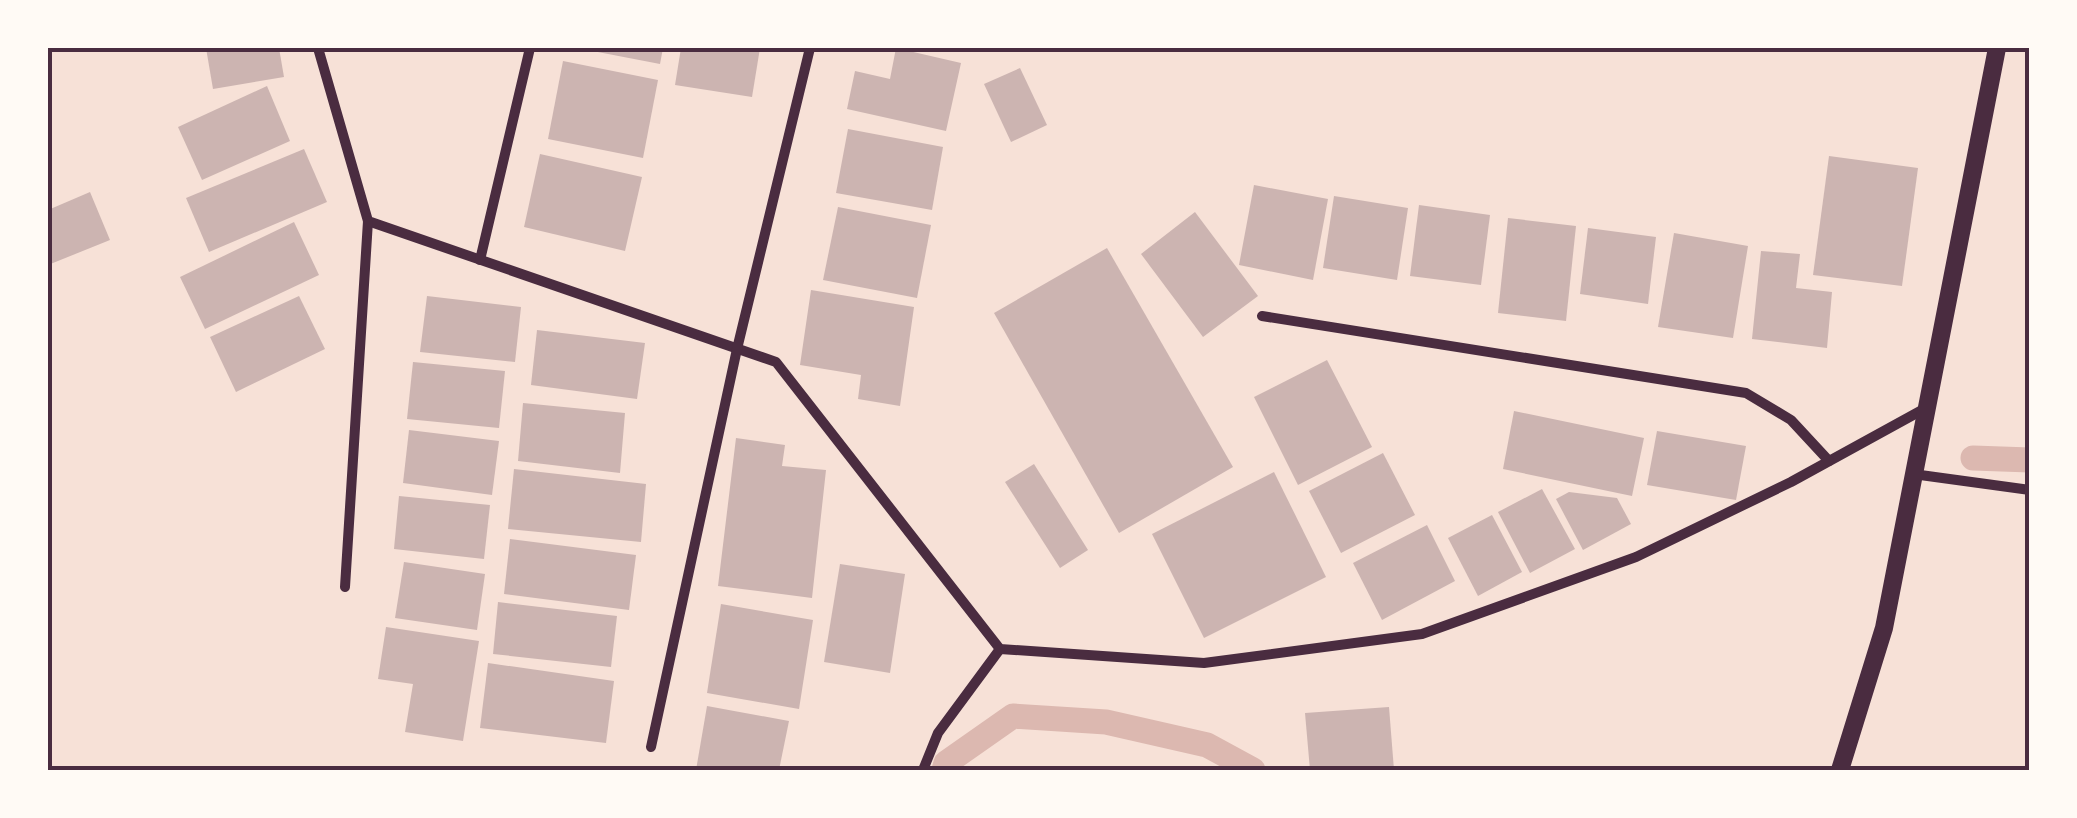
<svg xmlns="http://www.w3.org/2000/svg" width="2077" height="818" font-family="'DM Sans',sans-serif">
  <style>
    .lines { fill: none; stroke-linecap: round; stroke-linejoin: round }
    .stream { stroke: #dcb8b0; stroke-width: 25 }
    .building { fill: #ccb4b1 }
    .minor { stroke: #4a2c40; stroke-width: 10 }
    .tertiary { stroke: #4a2c40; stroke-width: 18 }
    .neatline { fill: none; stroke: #4a2c40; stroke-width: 4 }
  </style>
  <rect width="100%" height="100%" fill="#f7e1d7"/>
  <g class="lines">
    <g class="stream">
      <polyline points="1973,458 2030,460"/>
      <polyline points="944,770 946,763 1013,716 1106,722 1207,745 1253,770"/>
    </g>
  </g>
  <g class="building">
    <polygon points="206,48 279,48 284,77 213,89"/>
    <polygon points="577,48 663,48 660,64"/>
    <polygon points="681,48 760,48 752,97 675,85"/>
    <polygon points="896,48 961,63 946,131 847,109 855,71 890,79"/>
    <polygon points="563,61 658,80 643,158 548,139"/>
    <polygon points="1020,68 1047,125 1011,142 984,84"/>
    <polygon points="267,86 290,141 202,180 178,127"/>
    <polygon points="848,129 943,147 932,210 836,193"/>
    <polygon points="304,149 327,202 209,252 186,198"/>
    <polygon points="540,154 642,177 625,251 524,227"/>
    <polygon points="1829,156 1918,168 1902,286 1813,275"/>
    <polygon points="1254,185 1328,199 1313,280 1239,265"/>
    <polygon points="90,192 110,240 48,265 48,210"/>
    <polygon points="1334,196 1408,208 1397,280 1323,268"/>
    <polygon points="1419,205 1490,215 1481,285 1410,276"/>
    <polygon points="838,207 931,225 917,298 823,280"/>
    <polygon points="1195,212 1258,296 1203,337 1141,254"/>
    <polygon points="1508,218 1576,226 1566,321 1498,313"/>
    <polygon points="294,222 319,275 205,329 180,277"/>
    <polygon points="1588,228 1656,237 1648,304 1580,294"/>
    <polygon points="1674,233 1748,246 1733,338 1658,327"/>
    <polygon points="1107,248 1233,467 1119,533 994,313"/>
    <polygon points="1761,251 1800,254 1796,288 1832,292 1827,348 1752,339"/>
    <polygon points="811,290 914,307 900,406 858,399 861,375 800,365"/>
    <polygon points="299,296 325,349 236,392 210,337"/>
    <polygon points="427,296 521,307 515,362 420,352"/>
    <polygon points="537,330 645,343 637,399 531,385"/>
    <polygon points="1327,360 1372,447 1298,485 1254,397"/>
    <polygon points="413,362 505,371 499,428 407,419"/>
    <polygon points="523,403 625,413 620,473 518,461"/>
    <polygon points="1514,411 1644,438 1632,496 1503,469"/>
    <polygon points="409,430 499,441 492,495 403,483"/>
    <polygon points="1657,431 1746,446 1736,500 1647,485"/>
    <polygon points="736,438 785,445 782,466 826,470 812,598 718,586"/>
    <polygon points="1383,453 1415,515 1341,553 1309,491"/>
    <polygon points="1034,464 1088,550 1060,568 1005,482"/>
    <polygon points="514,469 646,484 641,542 508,529"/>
    <polygon points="1274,472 1326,577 1204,638 1152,534"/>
    <polygon points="1542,489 1575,549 1530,573 1498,512"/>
    <polygon points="1569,492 1617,498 1631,524 1583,550 1556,499"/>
    <polygon points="399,496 490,505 484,559 394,549"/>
    <polygon points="1492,515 1522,572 1478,596 1448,538"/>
    <polygon points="1427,525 1455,581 1382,620 1353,563"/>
    <polygon points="510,539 636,555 629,610 504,594"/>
    <polygon points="404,562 485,574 477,630 395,618"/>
    <polygon points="840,564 905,574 890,673 824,662"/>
    <polygon points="498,602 617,616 611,667 493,654"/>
    <polygon points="721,604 813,620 799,709 707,693"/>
    <polygon points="386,627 479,641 463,741 405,732 413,684 378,679"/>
    <polygon points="488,663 614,681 606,743 480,728"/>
    <polygon points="707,706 789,721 779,770 696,770"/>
    <polygon points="1389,707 1394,770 1310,770 1305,713"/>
  </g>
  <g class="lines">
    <g class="minor">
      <polyline points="318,48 368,221 776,362 1000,649 1204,663 1422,634 1636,557 1791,482 1924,409"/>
      <polyline points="480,260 530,48"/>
      <polyline points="1262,316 1746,393 1791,420 1829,461"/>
      <polyline points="1913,474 2030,490"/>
      <polyline points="345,587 368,221"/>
      <polyline points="651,747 737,349 810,48"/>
      <polyline points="923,770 938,733 1000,649"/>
    </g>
    <polyline class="tertiary" points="1840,770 1884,628 1997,48"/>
  </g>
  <rect width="2077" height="818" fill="none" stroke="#fffaf5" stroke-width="100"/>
  <rect x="50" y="50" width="1977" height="718" class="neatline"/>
</svg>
